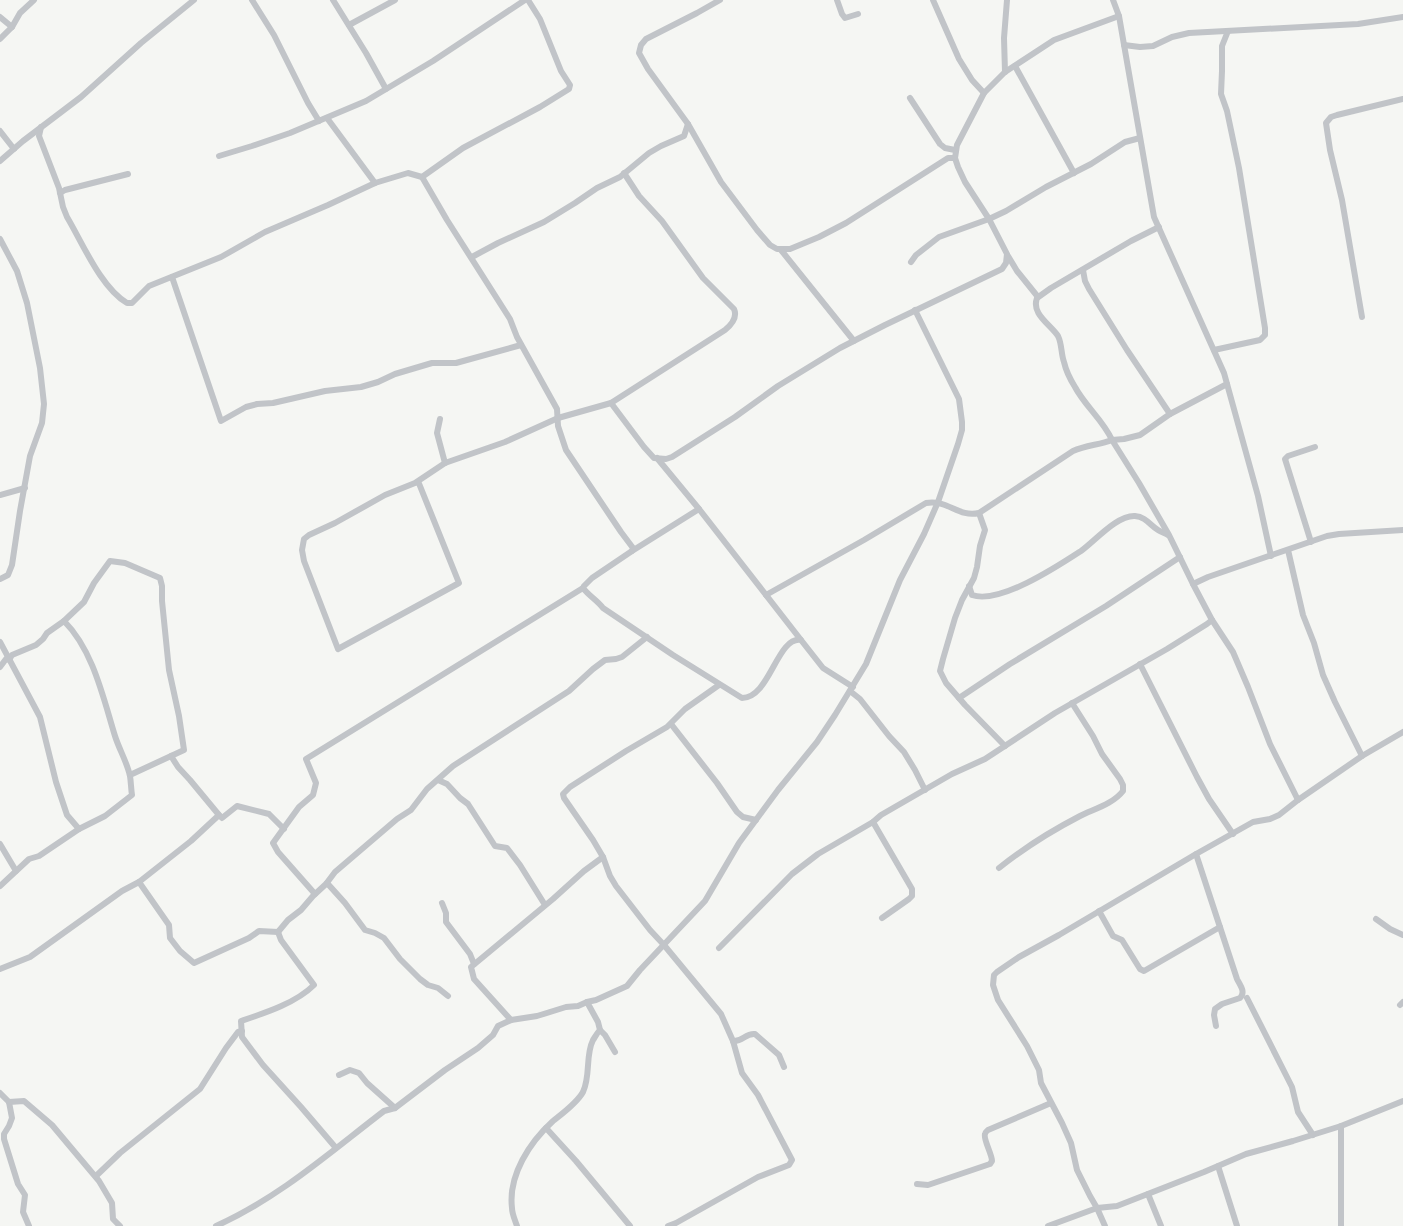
<svg xmlns="http://www.w3.org/2000/svg" width="1403" height="1226" font-family="Karla,sans-serif">
  <style>
    .lines { fill: none; stroke-linecap: round; stroke-linejoin: round }
    .minor { stroke: #c1c4c8; stroke-width: 6 }
  </style>
  <rect width="100%" height="100%" fill="#f5f6f3"/>
  <g class="lines">
    <g class="minor">
      <polyline points="252,0 274,35 308,103 319,121"/>
      <polyline points="333,0 366,53 386,89"/>
      <polyline points="720,0 697,13 646,39 641,45 639,53 648,69 688,124 721,182 757,230 770,245 777,249 790,249 819,237 846,223 948,158 955,158"/>
      <polyline points="837,0 842,14 845,18 858,14"/>
      <polyline points="933,0 959,59 972,80 984,93"/>
      <polyline points="1113,0 1119,16 1154,217 1224,373 1258,496 1271,556"/>
      <polyline points="0,17 12,27"/>
      <polyline points="349,25 395,0"/>
      <polyline points="0,39 12,27 20,13 34,0"/>
      <polyline points="1124,45 1140,47 1153,46 1172,37 1189,33 1358,24 1403,17"/>
      <polyline points="1015,66 1074,173"/>
      <polyline points="1005,72 1004,38 1007,0"/>
      <polyline points="910,98 940,144 945,148 955,150"/>
      <polyline points="327,118 375,183"/>
      <path d="M41,127L39,136L59,188L63,207L67,217C82,242 101,288 127,303H132L149,286L221,257L265,232L328,205L375,183L408,173L422,177L463,148L540,107L569,89L570,85L561,71L540,19L528,0"/>
      <polyline points="0,131 14,149"/>
      <polyline points="219,156 252,146 290,133 366,101 433,61 525,0"/>
      <polyline points="0,161 23,141 81,97 141,43 194,0"/>
      <path d="M422,177L447,220L510,319L517,337L557,409L558,426L566,450L621,532L633,548L632,551L592,578L584,586L583,588C589,596 597,600 603,608L673,655L742,698C770,698 777,636 801,640L823,668L853,687"/>
      <polyline points="60,193 65,190 128,174"/>
      <path d="M1159,227L1131,241L1051,288L1037,298C1031,314 1050,324 1058,336C1062,344 1061,354 1064,362C1066,371 1070,379 1075,387C1085,406 1103,420 1112,440L1124,439L1140,435L1170,414"/>
      <polyline points="0,239 17,271 27,303 40,368 44,404 42,423 30,456 20,511 12,565 8,575 0,579"/>
      <polyline points="781,250 854,341"/>
      <polyline points="1008,256 1017,271 1038,297"/>
      <polyline points="472,257 498,243 544,222 575,203 597,188 620,177 649,153 661,146 684,136 688,124"/>
      <polyline points="911,262 916,255 939,237 989,219 1006,211 1046,187 1091,164 1125,142 1140,138"/>
      <polyline points="1083,270 1085,281 1089,289 1127,350 1170,414 1227,384"/>
      <polyline points="172,277 221,421 246,407 257,404 273,403 325,391 361,387 378,382 395,374 432,363 456,363 521,345"/>
      <polyline points="1362,317 1342,200 1330,150 1326,123 1331,117 1337,115 1403,99"/>
      <polyline points="1214,350 1260,340 1265,335 1265,328 1239,168 1227,111 1221,94 1222,71 1222,46 1228,31"/>
      <polyline points="611,403 644,447 654,458 666,459 672,457 735,417 778,386 840,348 885,325 1002,269 1006,263 1007,254 989,219 965,182 958,167 955,158 957,145 984,93 1005,72 1054,40 1119,16"/>
      <polyline points="440,419 437,433 445,463"/>
      <polyline points="657,458 699,509"/>
      <path d="M418,481L459,583L338,649L304,561L302,550L304,539L309,535L335,523L385,495L415,483L445,463L505,442L558,418L611,403L725,330C731,325 738,318 734,309L703,278L662,221L639,196L624,173"/>
      <polyline points="0,495 25,488"/>
      <polyline points="979,513 985,530 980,546 977,567 974,578 962,600 955,618 943,659 940,671 946,683 965,705 1005,746"/>
      <polyline points="1311,542 1285,459 1288,456 1315,447"/>
      <polyline points="1288,550 1303,615 1314,643 1323,675 1335,702 1362,756"/>
      <polyline points="632,551 699,509 801,640"/>
      <path d="M969,586L972,595C999,605 1058,566 1081,551C1095,541 1117,515 1135,516C1146,517 1150,525 1158,530C1161,532 1165,533 1168,535"/>
      <path d="M766,595L864,540L926,503C948,499 958,518 979,513L1073,451C1086,445 1099,445 1112,440L1139,483L1169,535L1193,584"/>
      <polyline points="1212,620 1233,652 1248,687 1270,744 1298,800"/>
      <polyline points="64,621 84,602 94,583 110,561 125,563 160,578 162,586 162,601 169,670 179,716 184,750 130,775"/>
      <polyline points="0,642 40,717 56,782 67,815 79,829 39,856 29,859 0,886"/>
      <polyline points="1140,664 1197,777 1209,799 1233,834"/>
      <path d="M0,667L6,659L9,660L12,655L36,645L43,639L47,633L64,621C93,650 103,697 115,736C119,749 127,762 130,776C131,782 131,789 132,795L105,816L79,829"/>
      <polyline points="850,691 860,699 889,736 904,752 915,770 925,790"/>
      <polyline points="959,698 1010,664 1106,606 1180,557"/>
      <polyline points="671,724 717,783 737,812 743,817 756,820"/>
      <polyline points="438,780 447,784 460,798 468,804 495,846 507,848 520,865 545,905"/>
      <polyline points="219,815 222,818 237,806 269,814 284,829"/>
      <polyline points="873,822 912,889 912,896 909,899 882,918"/>
      <polyline points="0,844 16,871"/>
      <path d="M1196,854L1237,979C1240,985 1246,992 1240,998L1222,1004L1215,1009L1214,1015L1216,1026"/>
      <path d="M999,868C1024,848 1051,831 1080,816C1094,809 1113,804 1123,791V785L1120,779L1102,754L1093,736L1072,703"/>
      <polyline points="139,882 169,925 170,938 180,951 194,963 249,938 259,931 278,932 288,920 301,910 313,896 326,884 335,872 397,819 411,810 427,789 453,766 569,691 593,669 605,660 616,659 622,657 647,637"/>
      <polyline points="327,883 345,903 365,930 375,933 384,938 400,959 420,979 428,985 438,988 448,996"/>
      <polyline points="315,894 278,852 273,843 299,807 313,795 316,783 306,759 583,588"/>
      <polyline points="442,903 446,913 446,922 470,954 474,964"/>
      <polyline points="1099,911 1113,936 1122,940 1140,969 1144,971 1220,927"/>
      <polyline points="1376,919 1390,929 1403,935"/>
      <path d="M278,932L281,940L314,985C296,1003 265,1013 241,1021L242,1037L263,1065L301,1107L336,1148"/>
      <polyline points="719,948 792,874 818,854 873,822 881,815 952,774 985,759 1055,713 1167,649 1207,624 1212,620 1193,584 1208,577 1327,536 1339,534 1403,530"/>
      <polyline points="0,969 30,957 122,891 139,882 191,841 219,815 190,780 178,767 171,756"/>
      <polyline points="1247,998 1292,1087 1298,1112 1313,1135"/>
      <polyline points="1400,1005 1403,1002"/>
      <polyline points="511,1020 474,979 471,967 553,899 584,871 603,857"/>
      <polyline points="600,1030 605,1035 615,1052"/>
      <path d="M733,1041C743,1042 745,1033 755,1034L779,1055L784,1067"/>
      <polyline points="339,1075 350,1070 359,1073 367,1083 395,1108"/>
      <polyline points="0,1093 9,1102 12,1118 9,1126 4,1134 4,1139 18,1184 25,1195 23,1212 29,1226"/>
      <polyline points="9,1102 24,1101 52,1125 99,1181 112,1203 113,1219 120,1226"/>
      <polyline points="546,1128 576,1161 630,1226"/>
      <polyline points="1218,1166 1237,1226"/>
      <polyline points="96,1176 120,1153 200,1089 226,1048 238,1032 242,1031"/>
      <path d="M917,1184L928,1185L990,1164L992,1161C992,1154 983,1139 985,1134C985,1132 987,1131 988,1130L1051,1103"/>
      <polyline points="1148,1194 1161,1226"/>
      <path d="M216,1226C280,1197 329,1153 384,1111L395,1108L445,1070L478,1048L493,1035L498,1026L511,1020L537,1016L566,1007L578,1006L587,1002"/>
      <path d="M517,1226C515,1220 512,1214 512,1208C508,1175 530,1142 553,1121C563,1113 577,1103 583,1092C591,1075 585,1056 593,1040C595,1037 597,1033 600,1030L598,1022L587,1002L596,1000L627,986L640,970L705,901L739,843L778,790L817,742L835,715L866,664L900,580L924,534L938,502L958,444L962,430V422L959,399L915,310"/>
      <polyline points="668,1226 676,1223 758,1177 789,1165 792,1160 758,1095 742,1073 733,1041 721,1014 664,945 650,930 616,886 610,876 603,857 593,840 564,798 563,794 570,787 626,751 667,727 685,709 719,685"/>
      <polyline points="1048,1226 1097,1208 1117,1206 1204,1172 1246,1154 1293,1141 1341,1126 1403,1101"/>
      <polyline points="1105,1226 1097,1208 1090,1196 1077,1170 1071,1143 1062,1123 1041,1083 1039,1070 1027,1046 998,1000 993,985 994,975 997,972 1019,957 1059,935 1196,854 1253,822 1270,819 1279,815 1298,800 1362,756 1403,732"/>
      <polyline points="1341,1226 1341,1126"/>
    </g>
  </g>
</svg>
